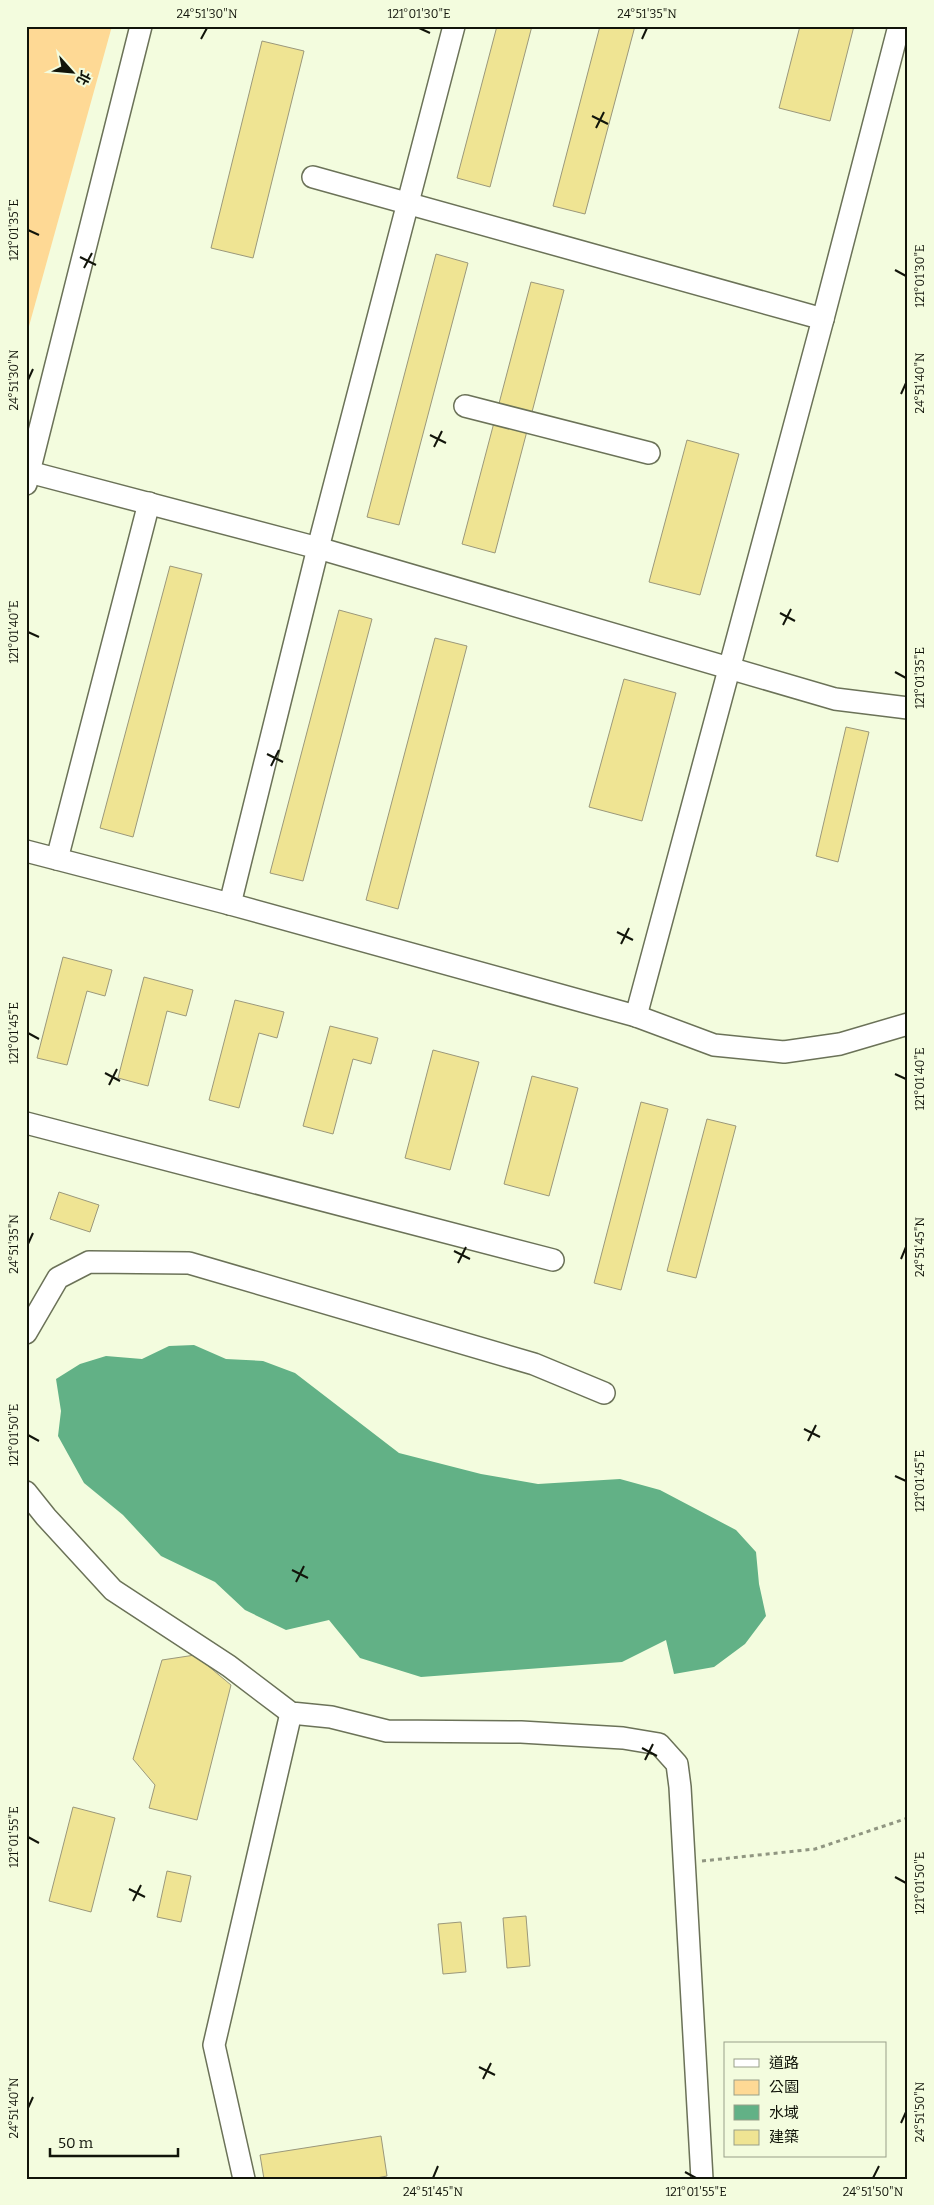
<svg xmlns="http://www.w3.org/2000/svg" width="934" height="2205" font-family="Bitter,'Noto Sans TC',serif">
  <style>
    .green { fill: #fed995 }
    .water { fill: #62b186 }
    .building { fill: #efe493; stroke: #9b987b }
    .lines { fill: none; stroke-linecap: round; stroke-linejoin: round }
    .minor-casing { stroke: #6b7258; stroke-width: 24 }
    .path { stroke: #909681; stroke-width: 3; stroke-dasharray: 4 4; stroke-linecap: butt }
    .minor { stroke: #fff; stroke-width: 21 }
    .ticks { fill: none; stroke: #11140a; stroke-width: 2 }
    .neatline { fill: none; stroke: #11140a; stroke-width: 2 }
    .ticks-label { font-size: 12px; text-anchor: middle; fill: #11140a }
  </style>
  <rect width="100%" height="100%" fill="#f3fcde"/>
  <polygon class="green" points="26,26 112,26 26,337"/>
  <polygon class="water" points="194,1345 226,1359 263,1361 295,1373 399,1453 481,1474 538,1484 620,1479 660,1490 736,1530 756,1552 759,1584 766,1616 745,1644 714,1667 674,1674 666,1640 622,1662 421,1677 360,1658 329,1620 286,1630 245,1610 215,1582 161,1556 123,1515 84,1483 58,1436 61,1411 56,1379 80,1364 106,1356 142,1359 169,1346"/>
  <g class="building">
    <polygon points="497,26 532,26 490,187 457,178"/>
    <polygon points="600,26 635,26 585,214 553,206"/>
    <polygon points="800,26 854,26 830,121 779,108"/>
    <polygon points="262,41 304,51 253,258 211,248"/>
    <polygon points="436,254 468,263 399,525 367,517"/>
    <polygon points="531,282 564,290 495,553 462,544"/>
    <polygon points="687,440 739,454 700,595 649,582"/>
    <polygon points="170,566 202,574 133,837 100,828"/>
    <polygon points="339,610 372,619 303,881 270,873"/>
    <polygon points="435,638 467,646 398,909 366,900"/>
    <polygon points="624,679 676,693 642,821 589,807"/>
    <polygon points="846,727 869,732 838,862 816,856"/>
    <polygon points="63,957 112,970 105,996 87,991 67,1065 37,1058"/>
    <polygon points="144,977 193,990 186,1016 167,1011 148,1086 118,1078"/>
    <polygon points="235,1000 284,1012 277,1038 259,1033 239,1108 209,1100"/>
    <polygon points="330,1026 378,1038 371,1064 353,1059 333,1134 303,1126"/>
    <polygon points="433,1050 479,1062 450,1170 405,1158"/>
    <polygon points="532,1076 578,1088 549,1196 504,1184"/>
    <polygon points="641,1102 668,1109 621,1290 594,1283"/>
    <polygon points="707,1119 736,1126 696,1278 667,1271"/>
    <polygon points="59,1192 99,1205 90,1232 50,1219"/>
    <polygon points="195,1655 231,1685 197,1820 149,1808 155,1785 133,1759 162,1660"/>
    <polygon points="73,1807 115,1818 91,1912 49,1901"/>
    <polygon points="167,1871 191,1876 181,1922 157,1917"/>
    <polygon points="526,1916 530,1966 507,1968 503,1918"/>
    <polygon points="461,1922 466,1972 443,1974 438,1924"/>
    <polygon points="381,2136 387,2176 371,2179 264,2179 260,2155"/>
  </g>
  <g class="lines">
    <defs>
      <g id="minor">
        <polyline points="313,177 823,319"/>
        <polyline points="465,406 649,453"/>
        <polyline points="29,472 318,548 835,699 908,708"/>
        <polyline points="26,484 141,26"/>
        <polyline points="26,851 230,904 636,1016 714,1045 784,1052 840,1044 908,1024"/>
        <polyline points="57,859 149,503"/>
        <polyline points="230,904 318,548 454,26"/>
        <polyline points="636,1016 823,319 899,26"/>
        <polyline points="26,1123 553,1260"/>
        <polyline points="26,1333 58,1278 89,1262 189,1263 534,1364 604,1393"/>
        <polyline points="26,1492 46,1517 113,1590 229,1666 291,1713 331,1717 387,1731 521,1732 623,1738 659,1744 677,1764 680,1787 702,2179"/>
        <polyline points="244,2179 214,2045 291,1713"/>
      </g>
    </defs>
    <use href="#minor" class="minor-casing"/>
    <polyline class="path" points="702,1861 815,1849 908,1818"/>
    <use href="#minor" class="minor"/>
  </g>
  <path class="ticks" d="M419,28L430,33M201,39L207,28M642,39L647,28M592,116L608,124M596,128L604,112M28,230L39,235M80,257L96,265M84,268L92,253M895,270L906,276M28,380L33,369M901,394L906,383M430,435L446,443M434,447L442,431M780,613L795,621M783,625L791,609M28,632L39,637M895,672L906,678M267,754L283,762M271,766L279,750M617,932L633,940M621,944L629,928M28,1033L39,1039M105,1073L120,1081M895,1074L906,1079M109,1085L117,1069M28,1244L33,1233M454,1251L470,1259M901,1259L906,1247M458,1263L466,1247M804,1429L820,1437M28,1435L39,1441M808,1441L816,1425M895,1476L906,1481M292,1570L308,1578M296,1582L304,1566M642,1748L657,1756M645,1760L653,1744M28,1837L39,1843M895,1877L906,1883M129,1889L145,1897M133,1901L141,1885M479,2067L495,2075M483,2079L491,2063M28,2108L33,2097M901,2123L906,2112M685,2172L696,2178M433,2178L438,2166M873,2178L879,2166"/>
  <rect width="934" height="2205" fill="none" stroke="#f3fcde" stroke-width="55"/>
  <rect x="724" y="2042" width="162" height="115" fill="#f3fcde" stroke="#999f89"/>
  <rect x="734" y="2059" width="25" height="8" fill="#ffffff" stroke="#999f89"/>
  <text x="769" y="2068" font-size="15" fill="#11140a">道路</text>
  <rect x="734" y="2080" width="25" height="15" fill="#fed995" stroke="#999f89"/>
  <text x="769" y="2092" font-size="15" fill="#11140a">公園</text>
  <rect x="734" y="2105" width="25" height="15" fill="#62b186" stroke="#999f89"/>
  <text x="769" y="2118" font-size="15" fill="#11140a">水域</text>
  <rect x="734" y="2130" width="25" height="15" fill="#efe493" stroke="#999f89"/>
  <text x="769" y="2142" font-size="15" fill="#11140a">建築</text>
  <g transform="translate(72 72) rotate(117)" stroke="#f3fcde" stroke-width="4" paint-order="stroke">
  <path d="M0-4L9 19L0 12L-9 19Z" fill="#11140a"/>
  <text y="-8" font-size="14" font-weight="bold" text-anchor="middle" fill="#11140a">北</text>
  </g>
  <path d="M50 2148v8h128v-8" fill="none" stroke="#11140a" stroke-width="2.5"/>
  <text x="58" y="2148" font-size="15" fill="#11140a" stroke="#f3fcde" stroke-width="4" paint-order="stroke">50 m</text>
  <rect x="28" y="28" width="878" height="2150" class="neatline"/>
  <g class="ticks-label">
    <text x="207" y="18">24°51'30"N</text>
    <text x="419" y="18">121°01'30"E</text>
    <text x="647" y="18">24°51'35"N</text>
    <text transform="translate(14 230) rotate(-90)" y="4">121°01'35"E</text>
    <text transform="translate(920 276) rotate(-90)" y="4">121°01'30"E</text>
    <text transform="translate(14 380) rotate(-90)" y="4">24°51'30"N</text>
    <text transform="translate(920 383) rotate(-90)" y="4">24°51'40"N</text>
    <text transform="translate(14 632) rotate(-90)" y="4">121°01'40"E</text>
    <text transform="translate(920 678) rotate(-90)" y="4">121°01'35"E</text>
    <text transform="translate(14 1033) rotate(-90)" y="4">121°01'45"E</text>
    <text transform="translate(920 1079) rotate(-90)" y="4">121°01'40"E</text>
    <text transform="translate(14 1244) rotate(-90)" y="4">24°51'35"N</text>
    <text transform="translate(920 1247) rotate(-90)" y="4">24°51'45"N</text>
    <text transform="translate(14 1435) rotate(-90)" y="4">121°01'50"E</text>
    <text transform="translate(920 1481) rotate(-90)" y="4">121°01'45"E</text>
    <text transform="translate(14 1837) rotate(-90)" y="4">121°01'55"E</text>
    <text transform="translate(920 1883) rotate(-90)" y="4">121°01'50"E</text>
    <text transform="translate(14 2108) rotate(-90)" y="4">24°51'40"N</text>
    <text transform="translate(920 2112) rotate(-90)" y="4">24°51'50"N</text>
    <text x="433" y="2196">24°51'45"N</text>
    <text x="696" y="2196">121°01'55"E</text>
    <text x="873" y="2196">24°51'50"N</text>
  </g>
</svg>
